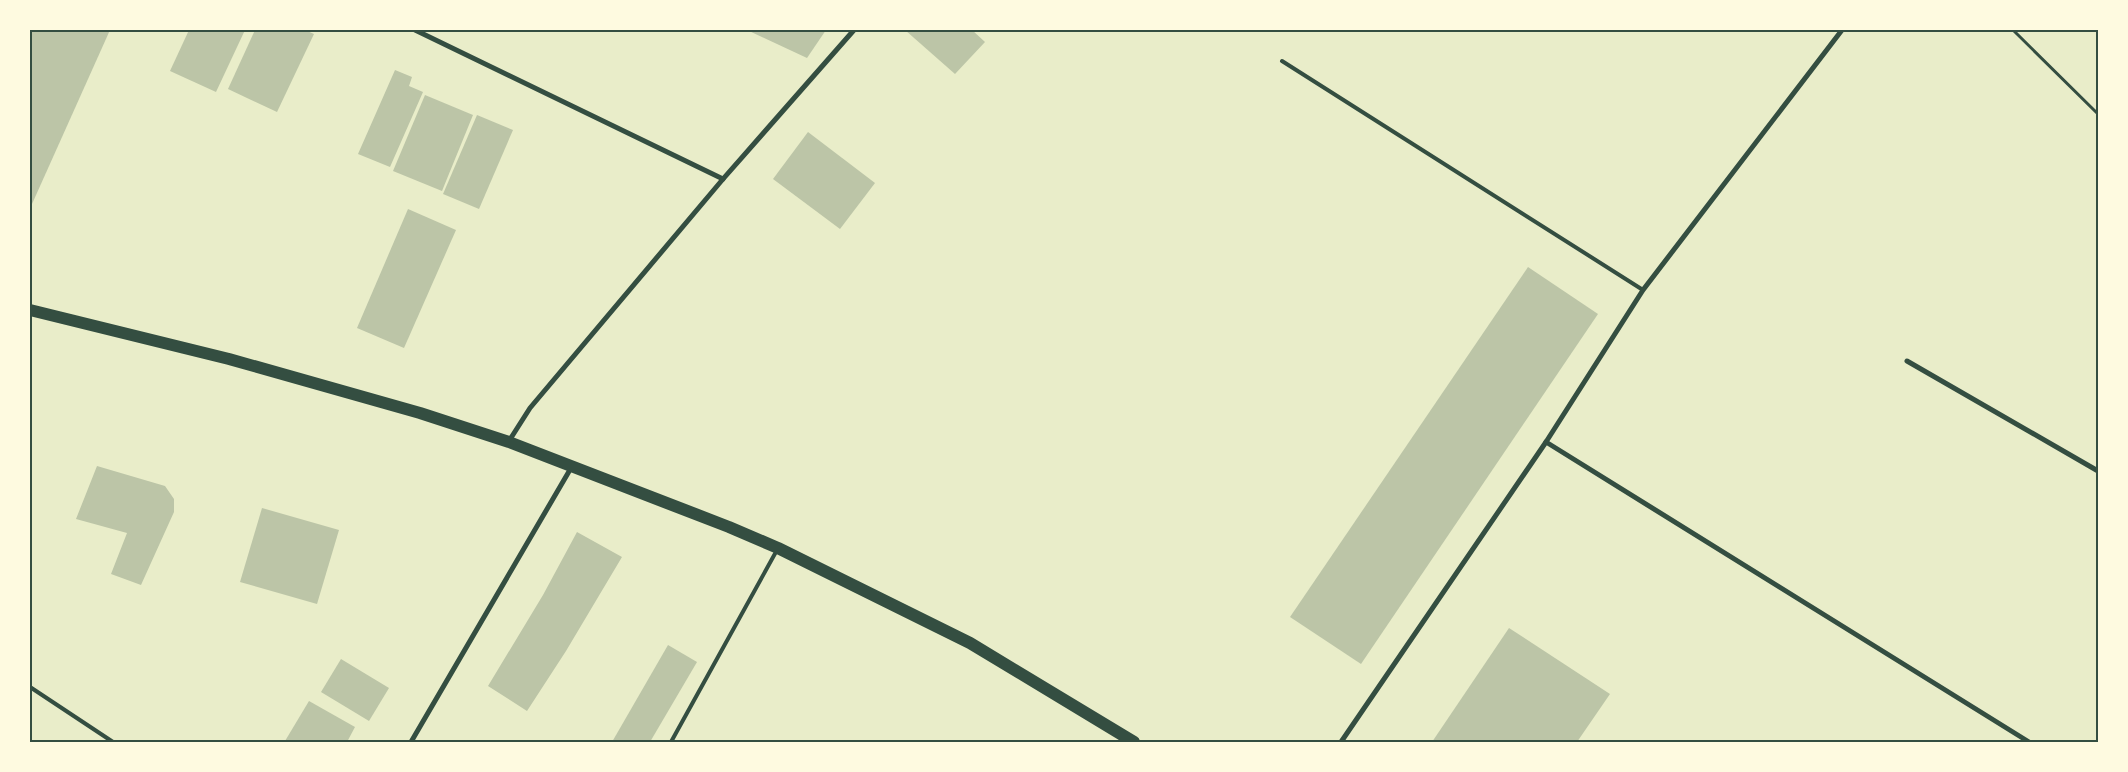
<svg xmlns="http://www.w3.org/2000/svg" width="2128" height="772" font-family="Cabin,sans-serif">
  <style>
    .building { fill: #bcc5a7 }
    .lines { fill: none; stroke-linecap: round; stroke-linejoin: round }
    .path { stroke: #344e41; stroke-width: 3 }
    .service { stroke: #344e41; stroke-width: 4 }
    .minor { stroke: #344e41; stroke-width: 5 }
    .primary { stroke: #344e41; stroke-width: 12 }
    .neatline { fill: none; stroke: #344e41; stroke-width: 2 }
  </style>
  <rect width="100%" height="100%" fill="#e9edc9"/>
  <g class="building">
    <polygon points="30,30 110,30 32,204 30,203"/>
    <polygon points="189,30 245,30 216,92 170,71"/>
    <polygon points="255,30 305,30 314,34 277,112 228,89"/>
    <polygon points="747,30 826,30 807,58"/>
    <polygon points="905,30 972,30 985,42 955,74"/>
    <polygon points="395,70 412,77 409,86 423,92 390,167 358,154"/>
    <polygon points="425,95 473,115 442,191 393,171"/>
    <polygon points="477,115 513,130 479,209 443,194"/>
    <polygon points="808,132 875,183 840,229 773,179"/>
    <polygon points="408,209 456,230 404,348 357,328"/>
    <polygon points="1528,267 1598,314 1361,664 1290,617"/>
    <polygon points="97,466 165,486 174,499 174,512 141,585 111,574 127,533 76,519"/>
    <polygon points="262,508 339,530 317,604 240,582"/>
    <polygon points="577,532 622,557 566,651 527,711 488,686 543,595"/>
    <polygon points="1509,628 1610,694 1577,742 1432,742"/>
    <polygon points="668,645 697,662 650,742 612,742"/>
    <polygon points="341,659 389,688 369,721 321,692"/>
    <polygon points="309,701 355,727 347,742 285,741"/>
  </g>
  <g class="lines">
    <polyline class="path" points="2013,30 2098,114"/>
    <g class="service">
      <polyline points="1282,61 1643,290"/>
      <polyline points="30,687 113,742"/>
      <polyline points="671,742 777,550"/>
    </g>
    <g class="minor">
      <polyline points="415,30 723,179"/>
      <polyline points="1907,361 2098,471"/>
      <polyline points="509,441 530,408 723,179 854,30"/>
      <polyline points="1546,442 2029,742"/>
      <polyline points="411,742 571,468"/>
      <polyline points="1341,742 1546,442 1643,290 1842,30"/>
    </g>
    <polyline class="primary" points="30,310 229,359 420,413 509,442 729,527 778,548 970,643 1134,742"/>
  </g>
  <rect width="2128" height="772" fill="none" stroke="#fefae0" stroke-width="62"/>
  <rect x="31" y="31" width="2066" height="710" class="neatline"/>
</svg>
